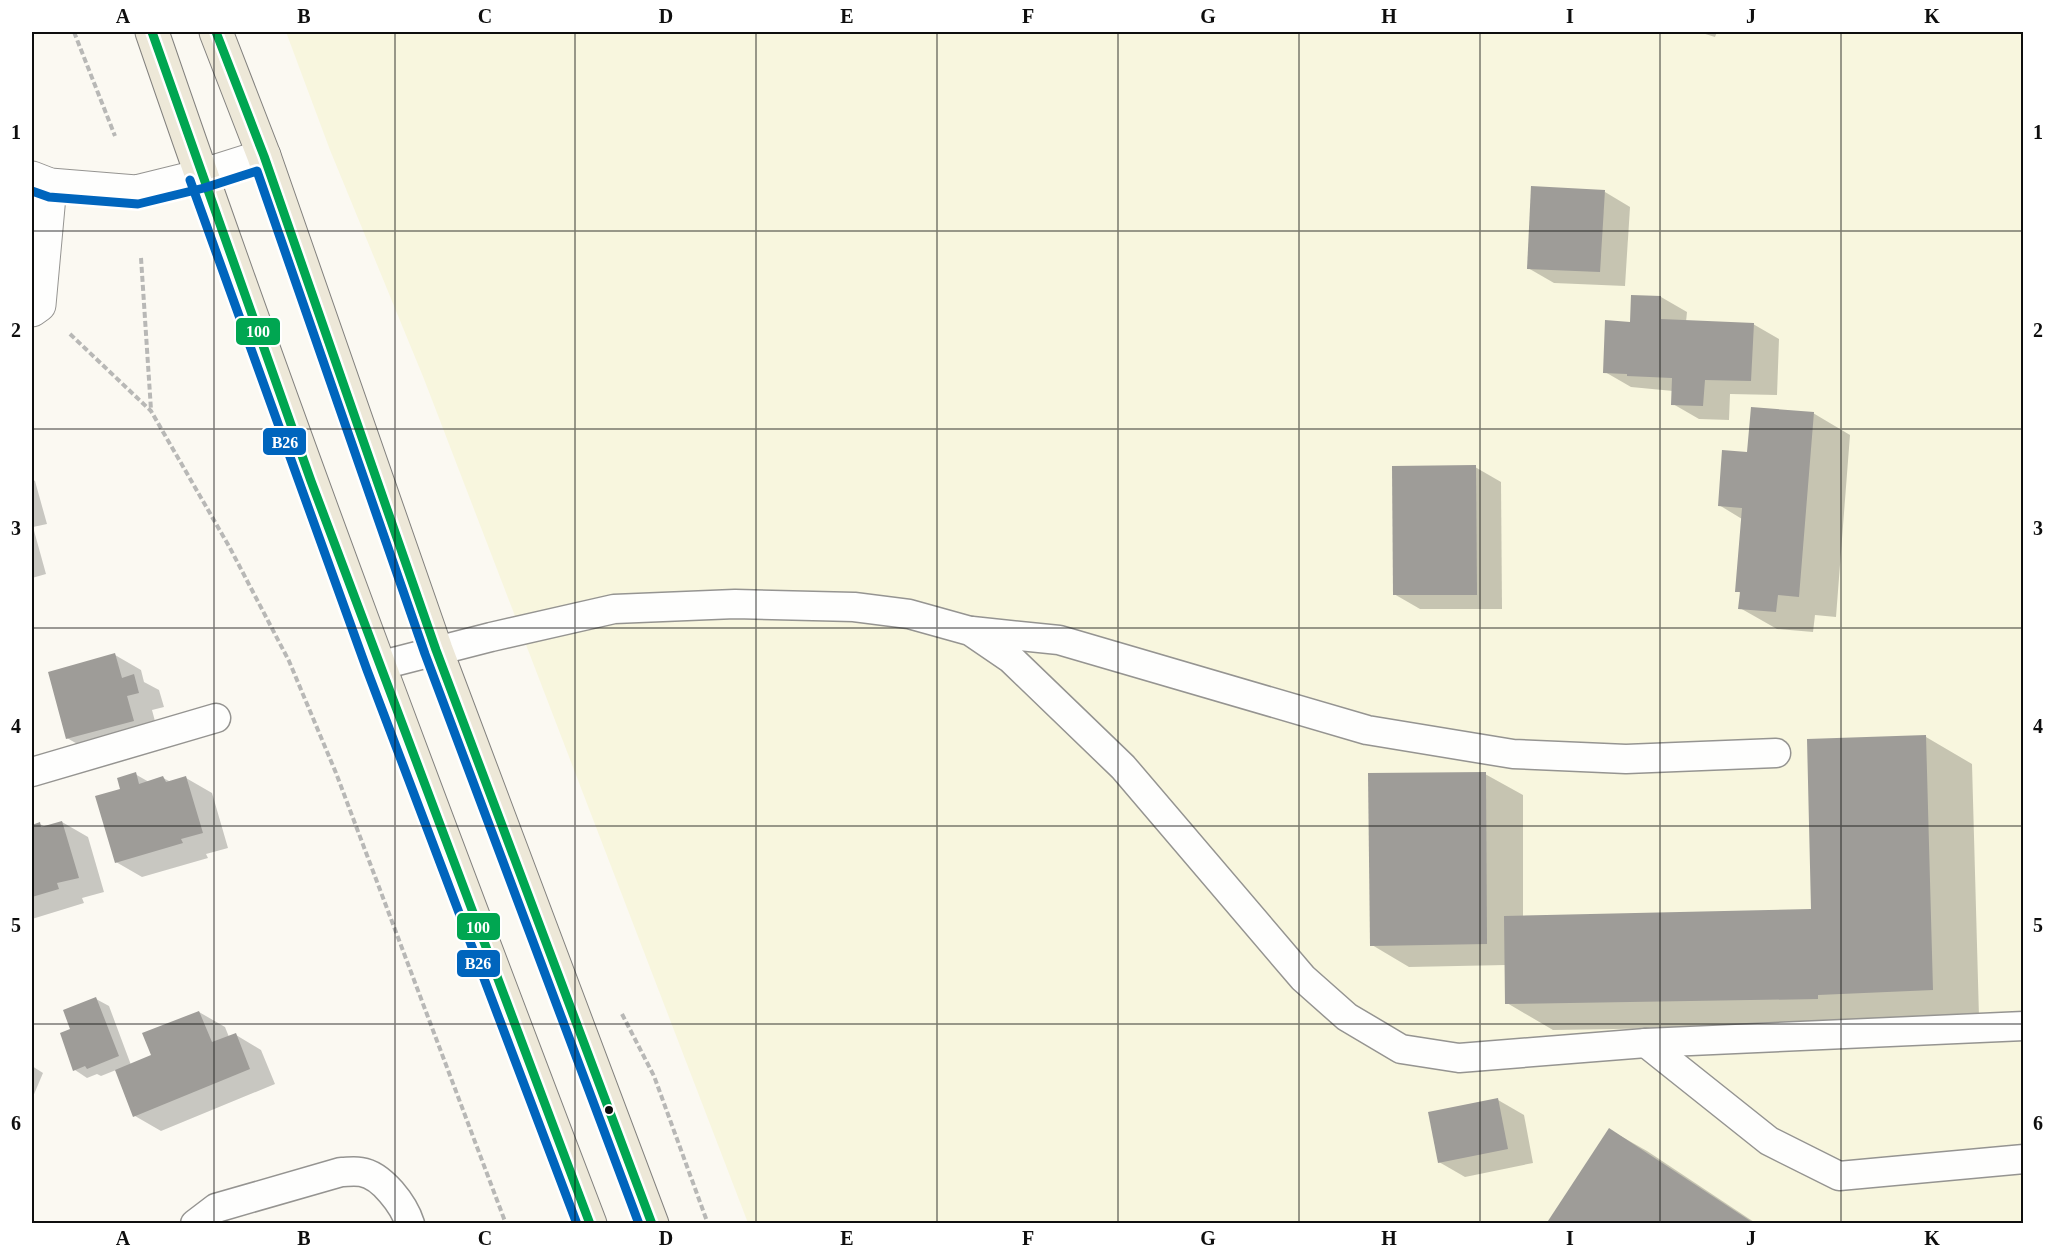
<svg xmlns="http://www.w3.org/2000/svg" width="2055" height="1255" font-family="'Times New Roman',serif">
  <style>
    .farmland { fill: #f8f6de }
    .shadow { fill: #0003 }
    .building { fill: #9e9c98 }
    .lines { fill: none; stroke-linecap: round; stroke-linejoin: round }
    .service-casing { stroke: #959491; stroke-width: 31 }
    .minor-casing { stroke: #959491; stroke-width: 35 }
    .tertiary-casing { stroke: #959491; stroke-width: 35 }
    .primary-casing { stroke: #82817e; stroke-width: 35 }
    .path { stroke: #b8b8b6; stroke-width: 4; stroke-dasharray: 6 3; stroke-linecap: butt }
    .service { stroke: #fefefd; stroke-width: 28 }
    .minor { stroke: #fefefd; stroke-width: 33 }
    .tertiary { stroke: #fefefd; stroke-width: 33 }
    .primary { stroke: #ede8d8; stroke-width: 33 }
    .bus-1-casing { stroke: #fff; stroke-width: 14 }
    .bus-2-casing { stroke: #fff; stroke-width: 14 }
    .bus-1 { stroke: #00a651; stroke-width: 9 }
    .bus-2 { stroke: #0065bd; stroke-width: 9 }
    .grid { fill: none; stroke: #0e0e0e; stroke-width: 1.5; stroke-opacity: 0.55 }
    .bus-dot { fill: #0e0e0e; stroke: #fff; stroke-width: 2 }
    .line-badge { stroke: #fff; stroke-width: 2 }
    .badge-label { font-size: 16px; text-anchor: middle; font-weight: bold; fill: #fff }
    .neatline { fill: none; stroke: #0e0e0e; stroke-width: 2 }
    .grid-label { font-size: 20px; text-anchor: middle; font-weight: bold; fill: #0e0e0e }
  </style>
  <rect width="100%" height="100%" fill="#fbf9f2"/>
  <polygon class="farmland" points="286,32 2023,32 2023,1223 748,1223 424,379 330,150"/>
  <g class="shadow">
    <polygon points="1699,32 1717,32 1715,37"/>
    <polygon points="1605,192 1630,207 1625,286 1554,283 1528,268"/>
    <polygon points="1661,297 1687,312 1686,322 1753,324 1779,339 1777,395 1730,394 1729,420 1699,419 1673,404 1673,391 1631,387 1605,372 1632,323"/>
    <polygon points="1813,413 1850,435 1836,617 1815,615 1813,632 1777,629 1740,608 1741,593 1737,591 1742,519 1719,505 1748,453"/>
    <polygon points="1475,467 1501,482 1502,609 1420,609 1394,594"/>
    <polygon points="32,479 35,481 47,524 33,527 46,574 32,578"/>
    <polygon points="115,655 141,670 144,682 159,690 164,707 152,710 159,736 93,753 67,738"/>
    <polygon points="1926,737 1972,764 1979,1017 1864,1025 1553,1030 1507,1003 1506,965 1409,967 1372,945 1485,774 1523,795 1523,917 1813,910"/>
    <polygon points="135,774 149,782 163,778 171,782 186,778 212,793 228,848 206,854 208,858 142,877 116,862 122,790"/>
    <polygon points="62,822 88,837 104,892 82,898 84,903 32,919 32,826 40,824 45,827"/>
    <polygon points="96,999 109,1006 131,1065 153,1056 199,1012 225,1027 229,1037 236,1035 261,1050 275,1084 161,1131 135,1116 116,1070 101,1076 97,1074 87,1078 75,1070 72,1030"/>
    <polygon points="32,1066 43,1073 32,1099"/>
    <polygon points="1498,1100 1524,1115 1533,1163 1465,1177 1439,1162"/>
    <polygon points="1610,1130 1647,1151 1757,1224 1548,1224"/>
  </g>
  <g class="building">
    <polygon points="1531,186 1605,190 1600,272 1527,269"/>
    <polygon points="1631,295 1661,296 1661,319 1754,323 1751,381 1705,380 1703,406 1671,405 1672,378 1627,376 1627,374 1603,373 1605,320 1630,322"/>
    <polygon points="1751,407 1814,412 1799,597 1778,595 1776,612 1738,609 1740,592 1735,592 1742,508 1718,506 1722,450 1747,452"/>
    <polygon points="1476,465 1477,595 1393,595 1392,466"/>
    <polygon points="115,653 122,678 134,674 139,693 127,696 134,721 66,739 48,672"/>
    <polygon points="1926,735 1933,990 1818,995 1818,999 1505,1004 1504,916 1811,909 1807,739"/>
    <polygon points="136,772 139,784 163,776 166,782 186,776 203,833 181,839 183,843 115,863 95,796 120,789 117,778"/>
    <polygon points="1486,772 1487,944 1370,946 1368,773"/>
    <polygon points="62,821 79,878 57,883 59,889 32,897 32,825 40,822 41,827"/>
    <polygon points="96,997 119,1056 87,1069 85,1066 73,1071 60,1033 70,1029 63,1010"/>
    <polygon points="199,1011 212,1042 236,1033 250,1069 133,1117 115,1070 151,1055 142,1033"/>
    <polygon points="1498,1098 1508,1149 1438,1163 1428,1112"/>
    <polygon points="1609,1128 1755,1224 1546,1224"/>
  </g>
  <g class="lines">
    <defs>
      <g id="service">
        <polyline points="972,631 1059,640 1367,730 1513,754 1626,759 1776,753"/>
        <polyline points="378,666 491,637 614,609 735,604 854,607 909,614 970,631 1011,659 1123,767 1303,978 1347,1017 1401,1049 1459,1058 1646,1043 2024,1026"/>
        <polyline points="32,772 216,718"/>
        <polyline points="1646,1043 1769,1141 1839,1176 2024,1159"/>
        <path d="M195,1224L216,1208L341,1172C347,1172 354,1171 361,1172C382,1175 404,1205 410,1224"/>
      </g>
      <polyline id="minor" points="32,310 39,305 50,185"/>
      <polyline id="tertiary" points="32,178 50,185 136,192 201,176 264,156"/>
      <g id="primary">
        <path d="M152,32C289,432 439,828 590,1224"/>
        <polyline points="216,32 264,156 436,650 652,1224"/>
      </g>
    </defs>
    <use href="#service" class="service-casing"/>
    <use href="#minor" class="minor-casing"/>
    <use href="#tertiary" class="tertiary-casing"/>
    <use href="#primary" class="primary-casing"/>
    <g class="path">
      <polyline points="74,32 115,136"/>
      <polyline points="141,258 151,410"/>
      <polyline points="70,334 151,411 230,548 289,661 336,773 506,1224"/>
      <polyline points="622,1014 654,1076 708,1224"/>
    </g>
    <use href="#service" class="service"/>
    <use href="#minor" class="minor"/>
    <use href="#tertiary" class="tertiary"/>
    <use href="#primary" class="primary"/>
    <defs>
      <g id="bus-1">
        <polyline points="152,32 311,481 590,1224"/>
        <polyline points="216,32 264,156 436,650 652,1224"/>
      </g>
      <g id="bus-2">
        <polyline points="190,180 367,670 577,1224"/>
        <polyline points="32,191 49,197 138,204 204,188 257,171 425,654 639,1224"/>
      </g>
    </defs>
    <use href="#bus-1" class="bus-1-casing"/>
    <use href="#bus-2" class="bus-2-casing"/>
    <use href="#bus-1" class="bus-1"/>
    <use href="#bus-2" class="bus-2"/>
  </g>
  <path class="grid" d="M214,32V1224M395,32V1224M575,32V1224M756,32V1224M937,32V1224M1118,32V1224M1299,32V1224M1480,32V1224M1660,32V1224M1841,32V1224M32,231H2024M32,429H2024M32,628H2024M32,826H2024M32,1024H2024"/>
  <circle class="bus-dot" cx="609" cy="1110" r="5"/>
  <g class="line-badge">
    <rect x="235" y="317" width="46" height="29" rx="6" fill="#00a651"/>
    <rect x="262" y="427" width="45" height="29" rx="6" fill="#0065bd"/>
    <rect x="456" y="912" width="45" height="29" rx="6" fill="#00a651"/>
    <rect x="456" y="949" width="45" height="29" rx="6" fill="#0065bd"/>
  </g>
  <g class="badge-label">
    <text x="258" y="337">100</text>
    <text x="285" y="448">B26</text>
    <text x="478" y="933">100</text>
    <text x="478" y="969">B26</text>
  </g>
  <rect width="2055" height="1255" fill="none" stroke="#ffffff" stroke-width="66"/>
  <rect x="33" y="33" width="1989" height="1189" class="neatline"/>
  <g class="grid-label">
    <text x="123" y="23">A</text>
    <text x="304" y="23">B</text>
    <text x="485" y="23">C</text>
    <text x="666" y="23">D</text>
    <text x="847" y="23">E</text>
    <text x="1028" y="23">F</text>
    <text x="1208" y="23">G</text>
    <text x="1389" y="23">H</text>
    <text x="1570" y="23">I</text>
    <text x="1751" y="23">J</text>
    <text x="1932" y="23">K</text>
    <text x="16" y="139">1</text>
    <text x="2038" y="139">1</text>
    <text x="16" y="337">2</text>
    <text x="2038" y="337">2</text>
    <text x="16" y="535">3</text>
    <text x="2038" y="535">3</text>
    <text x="16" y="733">4</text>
    <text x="2038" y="733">4</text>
    <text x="16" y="932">5</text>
    <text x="2038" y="932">5</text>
    <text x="16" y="1130">6</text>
    <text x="2038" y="1130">6</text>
    <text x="123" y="1245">A</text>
    <text x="304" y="1245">B</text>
    <text x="485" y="1245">C</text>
    <text x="666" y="1245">D</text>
    <text x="847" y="1245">E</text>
    <text x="1028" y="1245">F</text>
    <text x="1208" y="1245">G</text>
    <text x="1389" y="1245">H</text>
    <text x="1570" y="1245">I</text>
    <text x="1751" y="1245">J</text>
    <text x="1932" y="1245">K</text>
  </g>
</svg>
